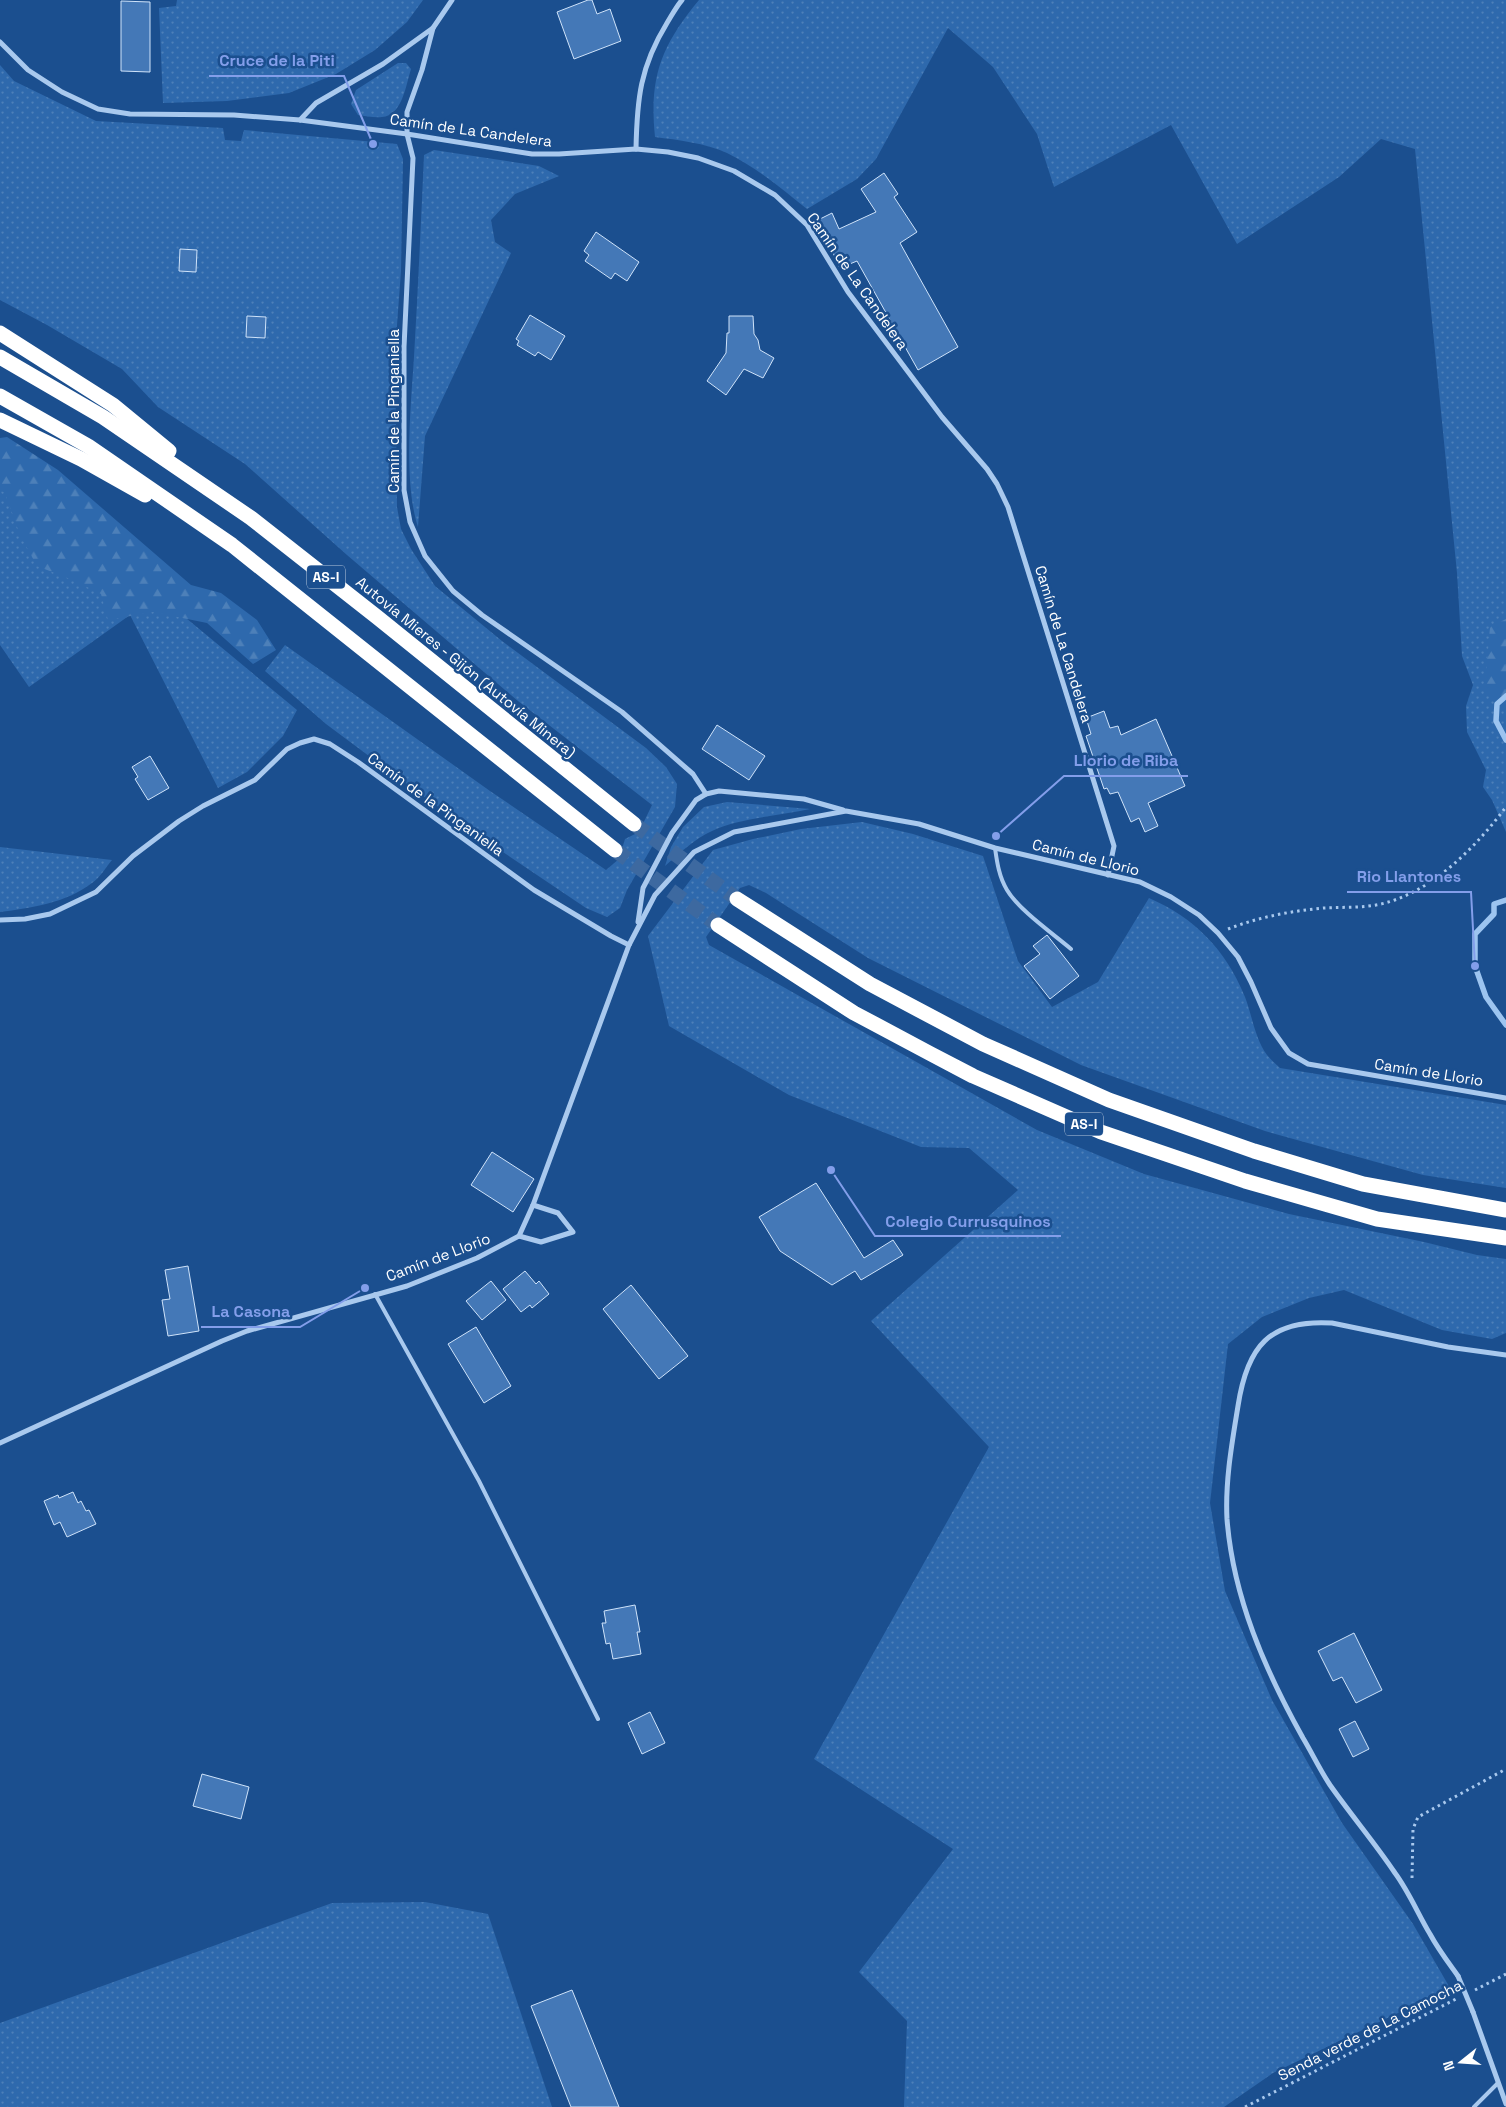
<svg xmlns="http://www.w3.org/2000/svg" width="1506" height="2107" font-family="'Space Grotesk',sans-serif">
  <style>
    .grass { fill: url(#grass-dots) }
    .forest { fill: url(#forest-firs) }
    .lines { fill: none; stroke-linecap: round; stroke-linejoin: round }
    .stream { stroke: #9cc4f0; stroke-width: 5.5 }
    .building { fill: #4478b7; stroke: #cfe3fa }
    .highway-tunnel { stroke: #3d69a0; stroke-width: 15; stroke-dasharray: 15 8; stroke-linecap: butt }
    .path { stroke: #a9c9ee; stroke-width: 3; stroke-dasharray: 2.5 4; stroke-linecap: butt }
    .lane { stroke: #a9c9ee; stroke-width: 4 }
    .street { stroke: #a9c9ee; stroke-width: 5 }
    .highway { stroke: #fff; stroke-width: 15 }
    .street-bridge { stroke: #a9c9ee; stroke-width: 5 }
    .labels { text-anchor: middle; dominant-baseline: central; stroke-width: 5; stroke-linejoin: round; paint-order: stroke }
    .shield { fill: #1b4f8f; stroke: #bbcadd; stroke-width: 1 }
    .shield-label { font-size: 14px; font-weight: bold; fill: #fff }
    .street-label { font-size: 15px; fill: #fff; stroke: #1b4f8f }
    .leader { fill: none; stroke: #839eea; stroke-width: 2 }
    .callout-dot { fill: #839eea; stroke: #1b4f8f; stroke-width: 2 }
    .callout-label { font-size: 16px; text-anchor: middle; font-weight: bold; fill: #839eea; stroke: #1b4f8f; stroke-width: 5; stroke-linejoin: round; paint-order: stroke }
  </style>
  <defs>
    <pattern id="grass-dots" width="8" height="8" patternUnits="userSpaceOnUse" patternTransform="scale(1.25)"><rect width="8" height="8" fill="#2e69ad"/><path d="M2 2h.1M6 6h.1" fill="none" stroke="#4d80b9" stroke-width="1.8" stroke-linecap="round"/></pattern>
    <pattern id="forest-firs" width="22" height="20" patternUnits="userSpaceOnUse" patternTransform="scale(1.25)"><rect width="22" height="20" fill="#2e69ad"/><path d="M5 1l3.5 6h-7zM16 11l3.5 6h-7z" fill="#4d80b9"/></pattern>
  </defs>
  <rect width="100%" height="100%" fill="#1b4f8f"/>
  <g class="grass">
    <polygon points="177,0 423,0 407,22 375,50 336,74 289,93 227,101 163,103 159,8 176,6"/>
    <path d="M699,0H1506V832L1492,800L1483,787L1486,770L1467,732L1466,706L1473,685L1462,656L1457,573L1415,149L1381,139L1339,177L1237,244L1171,125L1054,187L1037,134L993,67L948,28L876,159L857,179L807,209C782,189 756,167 727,153C705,143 678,140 655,137C649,77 661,46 699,0Z"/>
    <path d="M398,63H406L411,69C406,85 402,116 382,117C375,118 366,116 358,115L351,104L356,90Z"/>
    <polygon points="0,65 14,81 96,121 223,128 225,140 241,141 244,130 397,144 403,159 401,271 395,352 397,507 401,529 411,549 435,586 502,641 646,748 666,767 677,784 675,807 627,890 620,908 607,917 586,908 500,850 420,794 326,724 265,671 285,645 490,791 606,870 619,859 625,839 639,832 652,805 518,701 347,555 245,464 158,407 122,369 47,325 0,300"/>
    <path d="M434,150L539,166L559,176L515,194L491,220L495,242L511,253L425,436L418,527C403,481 411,405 414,357C418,289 421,222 424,155Z"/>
    <polygon points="0,475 99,546 297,710 283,736 247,772 218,788 130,615 29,687 0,645"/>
    <path d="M727,802L810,809C779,816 739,818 712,831C694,839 680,853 665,866L671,847L683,827L704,807Z"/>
    <path d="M862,822L913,834L983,856L1018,961L1052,1007L1098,982L1149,898C1195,918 1226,950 1245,997C1252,1015 1255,1039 1267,1055C1271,1060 1276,1064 1280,1068L1506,1105V1188L1423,1175L1265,1131L1081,1065L868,958L766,893L749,885L740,888L706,937L709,945L1037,1130L1144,1174L1289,1214L1424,1242L1477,1255L1506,1259V1333L1492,1339L1442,1330L1344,1290L1309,1298L1262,1317L1228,1344L1210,1503L1225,1591L1272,1700L1342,1823L1413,1924L1450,1988L1273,2073L1224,2107H904L907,2021L859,1972L953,1849L814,1759L989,1447L871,1321L1018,1190L969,1148L921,1147L789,1095L669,1026L648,936L713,850L753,839L801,829Z"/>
    <path d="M0,847L112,860C106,867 100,878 92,883C66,903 31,908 0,912Z"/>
    <polygon points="425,1902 488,1914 552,2107 0,2107 0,2023 332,1903"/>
  </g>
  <g class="forest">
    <polygon points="7,437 58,470 191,585 221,593 257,620 276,650 253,664 207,623 153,612 108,620 101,594 75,581 37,566 20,535 5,493 0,490 0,438"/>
    <polygon points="1506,619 1506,713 1485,688 1490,627"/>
  </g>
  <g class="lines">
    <g class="stream">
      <polyline points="1506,696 1497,704 1496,721 1506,740"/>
      <polyline points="1506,900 1494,904 1494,914 1475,934 1475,966 1486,997 1506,1025"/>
    </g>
  </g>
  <g class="building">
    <polygon points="588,0 592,0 597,14 610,9 621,41 574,59 557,12"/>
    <polygon points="121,1 150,2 150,72 121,71"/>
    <polygon points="884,173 898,194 894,197 917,232 900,243 958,347 918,370 857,261 840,268 818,220 832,213 839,229 876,212 861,189"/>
    <polygon points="596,232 639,262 627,281 615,273 611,279 585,261 589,255 584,251"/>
    <polygon points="180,249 197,250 196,272 179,271"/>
    <polygon points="530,315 565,336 551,360 538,352 535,356 517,345 519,341 516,339"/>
    <polygon points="247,316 266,317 265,338 246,337"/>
    <polygon points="729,316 753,316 754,334 758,340 760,350 774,358 763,378 744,369 726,395 707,381 726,353 727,333 729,333"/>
    <polygon points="1104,711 1110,728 1118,726 1121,735 1156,719 1185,786 1148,803 1158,826 1145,832 1139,818 1131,822 1118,792 1110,794 1107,788 1104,789 1086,736 1091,734 1086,718"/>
    <polygon points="717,725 765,756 749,780 702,749"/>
    <polygon points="150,756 169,788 148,800 135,779 138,777 132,767"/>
    <polygon points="1047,935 1079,976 1050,999 1024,966 1040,954 1033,946"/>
    <polygon points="492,1152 534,1179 513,1212 471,1185"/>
    <polygon points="816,1183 864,1258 893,1240 903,1255 861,1280 855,1271 832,1285 780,1251 759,1217"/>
    <polygon points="188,1266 199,1331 168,1336 162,1300 170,1299 165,1270"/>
    <polygon points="525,1271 536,1284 539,1281 549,1294 532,1308 530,1305 521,1312 503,1289"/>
    <polygon points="491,1281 506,1300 482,1320 466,1301"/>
    <polygon points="631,1285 688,1356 659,1379 603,1309"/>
    <polygon points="476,1327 511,1386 484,1403 448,1344"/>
    <polygon points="73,1492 78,1503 81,1501 86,1511 89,1510 96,1524 67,1537 60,1522 54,1525 44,1501 58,1495 59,1498"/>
    <polygon points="635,1605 640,1632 637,1632 641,1654 613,1659 610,1643 606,1644 602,1623 606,1623 604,1611"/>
    <polygon points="1354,1633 1382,1690 1356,1703 1342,1677 1333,1681 1318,1651"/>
    <polygon points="650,1712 665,1743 642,1754 628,1723"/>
    <polygon points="1355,1721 1369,1749 1353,1757 1339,1729"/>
    <polygon points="202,1774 249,1787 241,1819 193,1806"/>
    <polygon points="572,1990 619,2107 571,2107 531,2006"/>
  </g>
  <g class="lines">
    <g class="highway-tunnel">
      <polyline points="634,824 737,899"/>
      <polyline points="615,850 718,925"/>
    </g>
    <g class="path">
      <path d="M1228,929C1259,917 1291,911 1324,908C1343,907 1363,908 1381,904C1432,892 1475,848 1506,807"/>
      <polyline points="1412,1878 1413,1829 1418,1817 1506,1769"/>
      <polyline points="1475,1990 1506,1974"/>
      <polyline points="1245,2107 1456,1999"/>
    </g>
    <g class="lane">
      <path d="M995,848C997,862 999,877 1007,890C1019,910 1052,933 1071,949"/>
      <polyline points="375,1294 479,1481 598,1719"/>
      <polyline points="1474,2107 1498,2083"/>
    </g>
    <g class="street">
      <polyline points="452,0 433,28 422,70 407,112 407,134 413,158 404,347 404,490 410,522 425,556 453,591 482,615 622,712 693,774 706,794"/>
      <polyline points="0,42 28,70 62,92 98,109 130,114 234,115 300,120 407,134 532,154 559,154 636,149 668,152 698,158 734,171 775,195 807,225 848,292 942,417 987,469 997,484 1008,507 1114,846 1108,875"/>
      <polyline points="300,120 316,103 383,64 433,28"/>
      <path d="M636,149C637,99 640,67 667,23C672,15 676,7 682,0"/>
      <polyline points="0,920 25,919 50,914 96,892 133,856 179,821 203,806 255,780 287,749 300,743 314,739 330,744 358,762 534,890 611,936 629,945"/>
      <polyline points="638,922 643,888 672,833 696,800 706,794 719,791 804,799 843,810"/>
      <polyline points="519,1236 541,1242 573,1232 558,1213 533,1205"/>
      <polyline points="0,1443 222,1341 247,1331 407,1286 477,1258 519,1236 533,1205 629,945 655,895 694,852 734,832 846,811 919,824 995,848 1140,882 1171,897 1199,915 1218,933 1238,957 1251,982 1271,1028 1289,1053 1308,1064 1506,1098"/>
      <path d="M1458,1976C1448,1962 1438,1949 1430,1934C1418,1914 1409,1892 1395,1873C1375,1843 1351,1815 1330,1785C1320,1770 1312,1753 1303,1738C1265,1670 1233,1597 1227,1519C1225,1481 1232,1443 1238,1406C1247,1347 1269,1319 1332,1323L1448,1347L1506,1355"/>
      <polyline points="1473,2012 1506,2104"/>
    </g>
    <g class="highway">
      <polyline points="0,333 113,405 169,451"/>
      <polyline points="0,357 103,417 251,518 377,617 634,824"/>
      <polyline points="0,396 88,446 232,545 615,850"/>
      <polyline points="0,420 81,459 145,495"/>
      <polyline points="737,899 870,984 983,1044 1109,1100 1254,1151 1363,1184 1506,1210"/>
      <polyline points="718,925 854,1013 931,1054 973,1076 1101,1132 1245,1181 1377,1219 1506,1238"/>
    </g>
    <polyline class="street-bridge" points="1458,1976 1473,2012"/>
  </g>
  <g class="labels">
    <g class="shield">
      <rect x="307" y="565.5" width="38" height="23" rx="4"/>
      <rect x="1065" y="1112.5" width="38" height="23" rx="4"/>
    </g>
    <g class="shield-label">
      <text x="326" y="577">AS-I</text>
      <text x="1084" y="1124">AS-I</text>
    </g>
    <g class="street-label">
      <text transform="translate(471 130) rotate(8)">Camín de La Candelera</text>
      <text transform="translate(858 281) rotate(55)">Camín de La Candelera</text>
      <text transform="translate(393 411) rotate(-90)">Camín de la Pinganiella</text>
      <text transform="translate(1064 644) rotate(73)">Camín de La Candelera</text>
      <text transform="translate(466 667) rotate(39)">Autovía Mieres - Gijón (Autovía Minera)</text>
      <text transform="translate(436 804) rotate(36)">Camín de la Pinganiella</text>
      <text transform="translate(1086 857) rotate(14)">Camín de Llorio</text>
      <text transform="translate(1429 1072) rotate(9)">Camín de Llorio</text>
      <text transform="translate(438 1257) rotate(-21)">Camín de Llorio</text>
      <text transform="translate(1370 2030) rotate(-27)">Senda verde de La Camocha</text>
    </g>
  </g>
  <path class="leader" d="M373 144L344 76H209M996 836L1064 776H1188M1475 966L1471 892H1347M831 1170L875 1236H1061M365 1288L300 1327H201"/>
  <g class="callout-dot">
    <circle cx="373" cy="144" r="5"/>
    <circle cx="996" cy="836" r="5"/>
    <circle cx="1475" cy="966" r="5"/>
    <circle cx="831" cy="1170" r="5"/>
    <circle cx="365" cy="1288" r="5"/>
  </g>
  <g class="callout-label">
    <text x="277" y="66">Cruce de la Piti</text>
    <text x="1126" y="766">Llorio de Riba</text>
    <text x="1409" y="882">Rio Llantones</text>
    <text x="968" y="1227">Colegio Currusquinos</text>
    <text x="251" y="1317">La Casona</text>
  </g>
  <g transform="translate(1461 2062) rotate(253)" stroke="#1b4f8f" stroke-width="4" paint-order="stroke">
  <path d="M0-4L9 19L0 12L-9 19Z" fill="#ffffff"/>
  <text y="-8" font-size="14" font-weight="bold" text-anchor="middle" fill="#ffffff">N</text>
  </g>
</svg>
